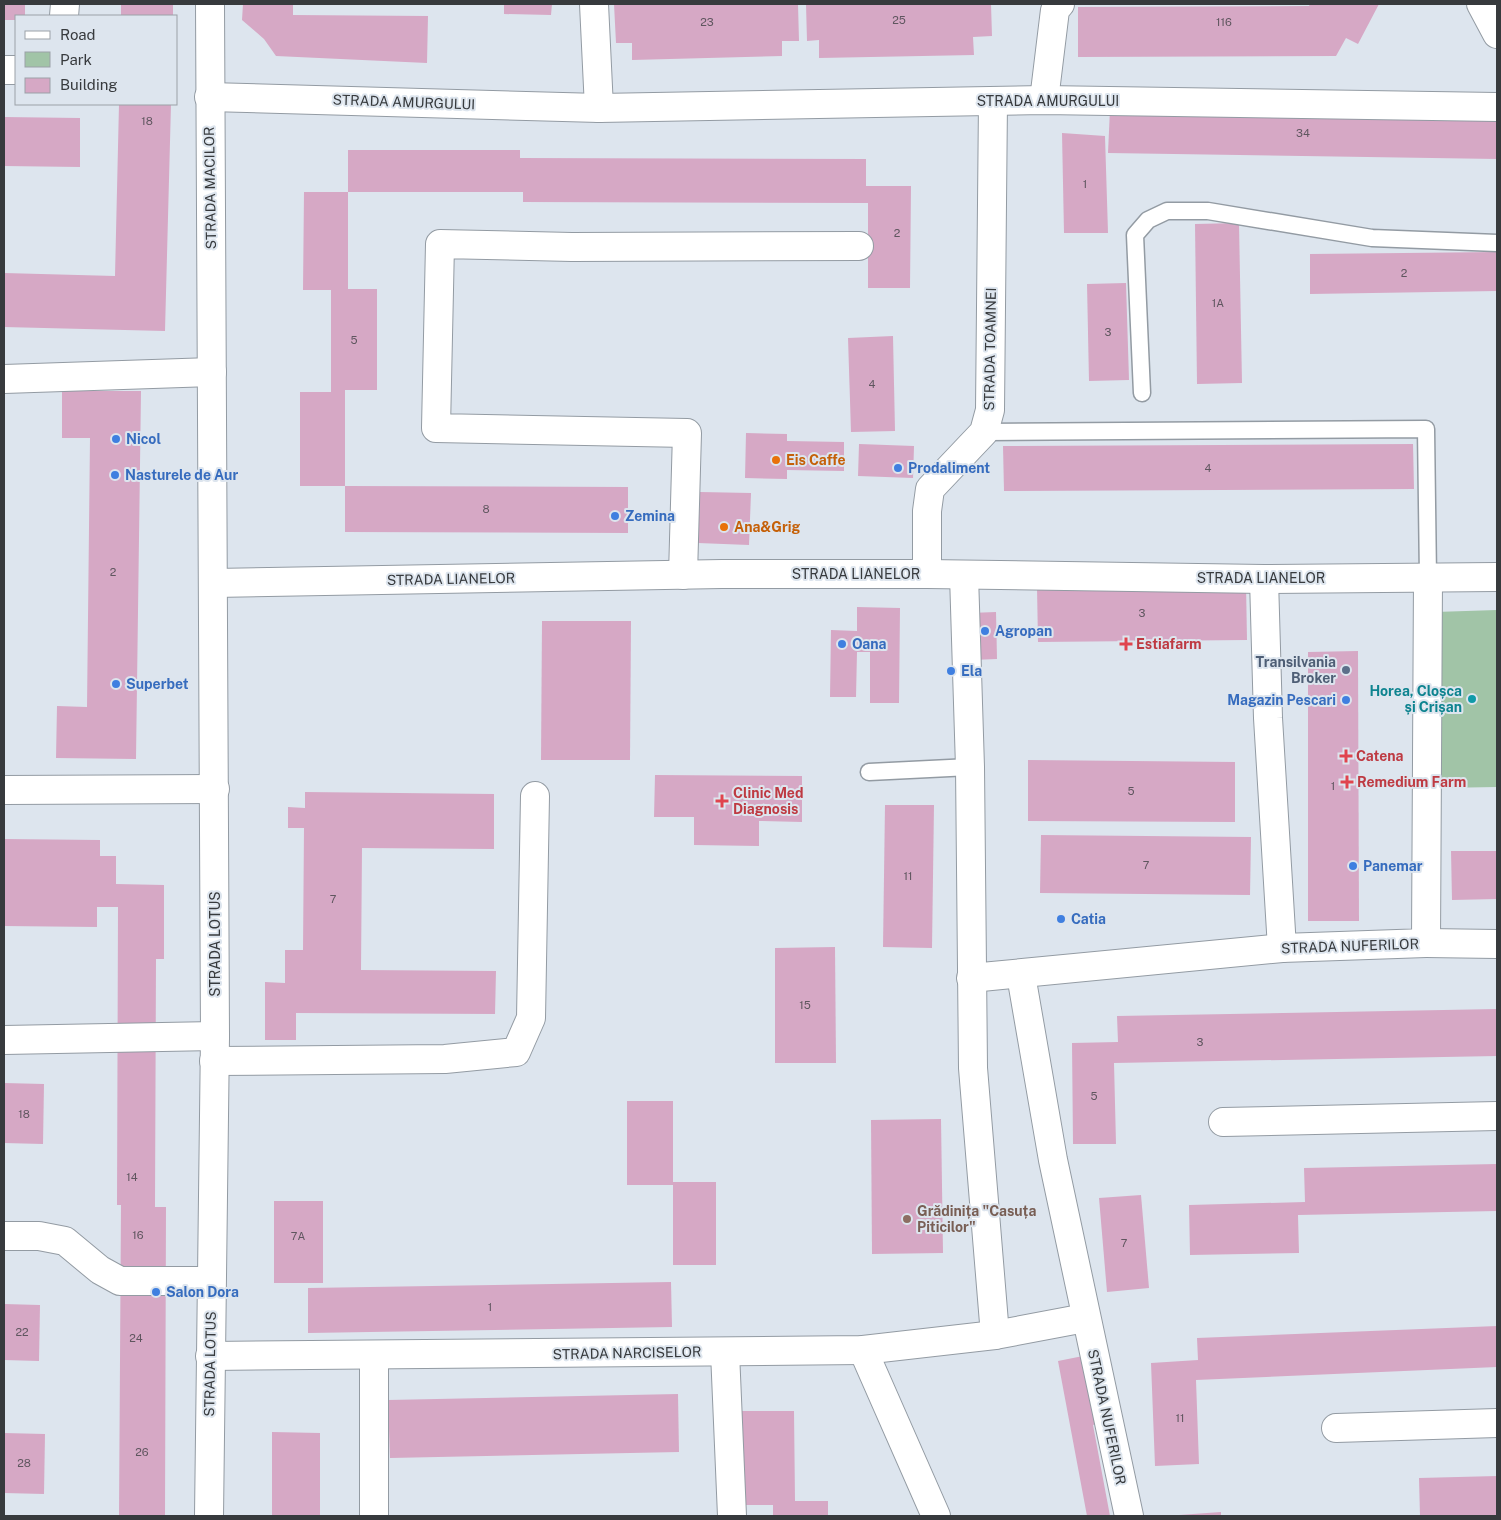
<svg xmlns="http://www.w3.org/2000/svg" width="1501" height="1520" font-family="'Public Sans',sans-serif">
  <style>
    .green { fill: #a1c4a7 }
    .building { fill: #d6a8c5 }
    .lines { fill: none; stroke-linecap: round; stroke-linejoin: round }
    .service-casing { stroke: #939ba3; stroke-width: 19 }
    .minor-casing { stroke: #939ba3; stroke-width: 30 }
    .primary-casing { stroke: #939ba3; stroke-width: 30 }
    .service { stroke: #fff; stroke-width: 16 }
    .minor { stroke: #fff; stroke-width: 28 }
    .primary { stroke: #fff; stroke-width: 28 }
    .shop-dot { fill: #3f7fe0; stroke: #dde5ee; stroke-width: 2 }
    .food-dot { fill: #e8710a; stroke: #dde5ee; stroke-width: 2 }
    .health-dot { fill: #e0444e; stroke: #dde5ee; stroke-width: 2 }
    .service-dot { fill: #5c6f8a; stroke: #dde5ee; stroke-width: 2 }
    .culture-dot { fill: #0f9aa8; stroke: #dde5ee; stroke-width: 2 }
    .education-dot { fill: #8d6e63; stroke: #dde5ee; stroke-width: 2 }
    .labels { text-anchor: middle; dominant-baseline: central; stroke-width: 4; stroke-linejoin: round; paint-order: stroke }
    .number-label { font-size: 11px; fill: #5f565f }
    .street-label { font-size: 14px; fill: #373a3d; stroke: #dde5ee }
    .shop-label { font-size: 14px; font-weight: bold; fill: #366cbe; stroke: #dde5ee; text-anchor: start }
    .food-label { font-size: 14px; font-weight: bold; fill: #c56008; stroke: #dde5ee; text-anchor: start }
    .health-label { font-size: 14px; font-weight: bold; fill: #be3a42; stroke: #dde5ee; text-anchor: start }
    .service-label { font-size: 14px; font-weight: bold; fill: #4e5e75; stroke: #dde5ee; text-anchor: end }
    .culture-label { font-size: 14px; font-weight: bold; fill: #0d838f; stroke: #dde5ee; text-anchor: end }
    .education-label { font-size: 14px; font-weight: bold; fill: #785e54; stroke: #dde5ee; text-anchor: start }
  </style>
  <rect width="100%" height="100%" fill="#dde5ee"/>
  <polygon class="green" points="1497,610 1497,787 1438,788 1435,612"/>
  <g class="building">
    <polygon points="4,4 25,4 25,16 16,16 16,20 4,20"/>
    <rect x="121" y="4" width="52" height="12"/>
    <polygon points="243,4 293,4 293,15 428,16 427,63 276,56 264,39 242,20"/>
    <polygon points="504,4 552,4 551,15 504,14"/>
    <polygon points="614,4 798,4 799,41 782,41 782,56 632,60 632,43 616,43"/>
    <polygon points="806,4 991,4 992,36 973,37 974,55 819,58 819,40 807,41"/>
    <polygon points="1310,4 1379,4 1358,44 1346,38 1336,56 1078,57 1078,7 1309,6"/>
    <polygon points="119,104 171,104 165,331 4,327 4,273 115,276"/>
    <polygon points="1110,109 1497,113 1497,159 1108,153"/>
    <polygon points="4,117 80,118 80,167 4,166"/>
    <polygon points="1062,133 1105,136 1108,233 1064,233"/>
    <polygon points="348,150 520,150 520,158 866,159 866,186 911,186 910,288 868,288 868,203 523,202 523,192 348,192"/>
    <polygon points="304,192 348,192 348,289 377,289 377,390 345,390 345,486 300,486 300,392 331,392 331,290 303,290"/>
    <polygon points="1239,223 1242,383 1197,384 1195,224"/>
    <polygon points="1497,252 1497,291 1310,294 1310,254"/>
    <polygon points="1126,283 1129,380 1089,381 1087,284"/>
    <polygon points="893,336 895,431 851,432 848,338"/>
    <polygon points="62,391 141,391 136,759 56,758 57,706 87,707 90,438 62,438"/>
    <polygon points="746,433 787,434 787,441 844,442 844,471 787,470 787,479 745,478"/>
    <polygon points="859,444 914,446 913,478 858,476"/>
    <polygon points="1413,444 1414,489 1004,491 1003,446"/>
    <polygon points="345,486 628,487 628,533 345,532"/>
    <polygon points="700,492 751,493 749,545 698,543"/>
    <polygon points="1246,584 1247,640 1038,642 1037,587"/>
    <polygon points="857,607 900,608 899,703 870,703 870,652 857,652 856,697 830,697 831,630 857,631"/>
    <polygon points="996,612 997,659 972,660 970,613"/>
    <polygon points="542,621 631,621 630,760 541,760"/>
    <polygon points="1358,651 1359,921 1308,921 1308,652"/>
    <polygon points="1028,760 1235,762 1235,822 1028,821"/>
    <polygon points="655,775 802,776 802,822 759,821 759,846 694,845 694,817 654,817"/>
    <polygon points="305,792 494,794 494,849 362,848 361,970 496,971 495,1014 296,1013 296,1040 265,1040 265,982 285,983 285,950 303,950 304,828 288,828 288,807 305,808"/>
    <polygon points="885,805 934,805 932,948 883,947"/>
    <polygon points="1041,835 1251,837 1250,895 1040,893"/>
    <polygon points="4,839 100,840 100,856 116,856 116,884 164,885 164,959 156,959 155,1207 166,1207 165,1516 119,1516 121,1205 117,1205 118,907 97,907 97,927 4,926"/>
    <polygon points="1451,851 1497,851 1497,899 1452,900"/>
    <polygon points="835,947 836,1063 775,1063 775,948"/>
    <polygon points="1497,1009 1497,1056 1114,1063 1116,1144 1073,1144 1072,1043 1118,1042 1117,1016"/>
    <polygon points="4,1083 44,1084 43,1144 4,1143"/>
    <polygon points="627,1101 673,1101 673,1182 716,1182 716,1265 673,1265 673,1185 627,1185"/>
    <polygon points="941,1119 943,1253 872,1254 871,1120"/>
    <polygon points="1497,1164 1497,1211 1298,1215 1299,1253 1190,1255 1189,1205 1305,1202 1304,1168"/>
    <polygon points="1141,1195 1149,1288 1107,1292 1099,1198"/>
    <rect x="274" y="1201" width="49" height="82"/>
    <polygon points="671,1282 672,1327 308,1333 308,1288"/>
    <polygon points="4,1304 40,1305 39,1361 4,1360"/>
    <polygon points="1497,1326 1497,1367 1196,1380 1199,1464 1155,1466 1151,1363 1198,1360 1197,1338"/>
    <polygon points="1083,1356 1100,1423 1093,1425 1110,1516 1087,1516 1058,1361"/>
    <polygon points="678,1394 679,1452 390,1458 388,1400"/>
    <polygon points="738,1411 794,1411 795,1501 828,1501 828,1516 773,1516 773,1505 738,1505"/>
    <polygon points="272,1432 320,1433 320,1516 272,1516"/>
    <polygon points="4,1433 45,1434 44,1494 4,1493"/>
    <polygon points="1497,1476 1497,1516 1420,1516 1419,1478"/>
    <polygon points="1221,1512 1221,1516 1179,1516 1179,1515"/>
  </g>
  <g class="lines">
    <defs>
      <g id="service">
        <polyline points="1142,393 1135,235 1148,220 1167,211 1208,211 1372,238 1497,243"/>
        <polyline points="984,432 1426,429 1428,578"/>
        <polyline points="869,772 970,767"/>
      </g>
      <g id="minor">
        <polyline points="594,4 599,108"/>
        <polyline points="64,16 65,4"/>
        <polyline points="4,70 16,70"/>
        <polyline points="209,97 599,108 1044,100 1497,107"/>
        <polyline points="1044,100 1055,10 1060,4"/>
        <polyline points="4,379 212,372"/>
        <polyline points="927,574 927,511 930,489 984,432 990,410 993,101"/>
        <polyline points="683,575 687,433 436,428 440,244 572,247 859,246"/>
        <polyline points="964,575 970,767 973,1068 995,1335"/>
        <polyline points="1264,579 1268,718 1282,948"/>
        <polyline points="214,583 722,574 927,574 1264,579 1497,577"/>
        <polyline points="4,790 215,789"/>
        <polyline points="1426,943 1497,944"/>
        <polyline points="1021,975 1053,1160 1129,1516"/>
        <polyline points="971,978 1282,948 1426,943 1428,578"/>
        <polyline points="4,1040 215,1036"/>
        <polyline points="214,1061 445,1059 516,1052 531,1018 535,796"/>
        <polyline points="1223,1122 1497,1116"/>
        <polyline points="4,1236 39,1236 65,1241 100,1270 120,1281 211,1281"/>
        <polyline points="863,1350 936,1516"/>
        <polyline points="725,1352 732,1516"/>
        <polyline points="210,1356 863,1350 995,1335 1085,1318"/>
        <polyline points="374,1356 374,1516"/>
        <polyline points="1336,1428 1497,1423"/>
        <polyline points="209,1516 215,1036 210,4"/>
      </g>
      <polyline id="primary" points="1481,4 1497,34"/>
    </defs>
    <use href="#service" class="service-casing"/>
    <use href="#minor" class="minor-casing"/>
    <use href="#primary" class="primary-casing"/>
    <use href="#service" class="service"/>
    <use href="#minor" class="minor"/>
    <use href="#primary" class="primary"/>
  </g>
  <g class="shop-dot">
    <circle cx="116" cy="439" r="5"/>
    <circle cx="898" cy="468" r="5"/>
    <circle cx="115" cy="475" r="5"/>
    <circle cx="615" cy="516" r="5"/>
    <circle cx="985" cy="631" r="5"/>
    <circle cx="842" cy="644" r="5"/>
    <circle cx="951" cy="671" r="5"/>
    <circle cx="116" cy="684" r="5"/>
    <circle cx="1346" cy="700" r="5"/>
    <circle cx="1353" cy="866" r="5"/>
    <circle cx="1061" cy="919" r="5"/>
    <circle cx="156" cy="1292" r="5"/>
  </g>
  <g class="food-dot">
    <circle cx="776" cy="460" r="5"/>
    <circle cx="724" cy="527" r="5"/>
  </g>
  <g class="health-dot">
    <path d="M1123.5 636.5h5v5h5v5h-5v5h-5v-5h-5v-5h5z"/>
    <path d="M1343.5 748.5h5v5h5v5h-5v5h-5v-5h-5v-5h5z"/>
    <path d="M1344.5 774.5h5v5h5v5h-5v5h-5v-5h-5v-5h5z"/>
    <path d="M719.5 793.5h5v5h5v5h-5v5h-5v-5h-5v-5h5z"/>
  </g>
  <circle class="service-dot" cx="1346" cy="670" r="5"/>
  <circle class="culture-dot" cx="1472" cy="699" r="5"/>
  <circle class="education-dot" cx="907" cy="1219" r="5"/>
  <g class="labels">
    <g class="number-label">
      <text x="899" y="20">25</text>
      <text x="707" y="22">23</text>
      <text x="1224" y="22">116</text>
      <text x="147" y="121">18</text>
      <text x="1303" y="133">34</text>
      <text x="1085" y="184">1</text>
      <text x="897" y="233">2</text>
      <text x="1404" y="273">2</text>
      <text x="1218" y="303">1A</text>
      <text x="1108" y="332">3</text>
      <text x="354" y="340">5</text>
      <text x="872" y="384">4</text>
      <text x="1208" y="468">4</text>
      <text x="486" y="509">8</text>
      <text x="113" y="572">2</text>
      <text x="1142" y="613">3</text>
      <text x="1333" y="786">1</text>
      <text x="1131" y="791">5</text>
      <text x="1146" y="865">7</text>
      <text x="908" y="876">11</text>
      <text x="333" y="899">7</text>
      <text x="805" y="1005">15</text>
      <text x="1200" y="1042">3</text>
      <text x="1094" y="1096">5</text>
      <text x="24" y="1114">18</text>
      <text x="132" y="1177">14</text>
      <text x="138" y="1235">16</text>
      <text x="298" y="1236">7A</text>
      <text x="1124" y="1243">7</text>
      <text x="490" y="1307">1</text>
      <text x="22" y="1332">22</text>
      <text x="136" y="1338">24</text>
      <text x="1180" y="1418">11</text>
      <text x="142" y="1452">26</text>
      <text x="24" y="1463">28</text>
    </g>
    <g class="street-label">
      <text x="1048" y="101">STRADA AMURGULUI</text>
      <text transform="translate(404 102) rotate(2)">STRADA AMURGULUI</text>
      <text transform="translate(210 188) rotate(-91)">STRADA MACILOR</text>
      <text transform="translate(990 349) rotate(-89)">STRADA TOAMNEI</text>
      <text x="856" y="574">STRADA LIANELOR</text>
      <text x="1261" y="578">STRADA LIANELOR</text>
      <text transform="translate(451 579) rotate(-1)">STRADA LIANELOR</text>
      <text transform="translate(215 944) rotate(-90)">STRADA LOTUS</text>
      <text transform="translate(1350 946) rotate(-2)">STRADA NUFERILOR</text>
      <text transform="translate(627 1353) rotate(-1)">STRADA NARCISELOR</text>
      <text transform="translate(210 1364) rotate(-89)">STRADA LOTUS</text>
      <text transform="translate(1107 1417) rotate(78)">STRADA NUFERILOR</text>
    </g>
    <g class="shop-label">
      <text x="126" y="439">Nicol</text>
      <text x="908" y="468">Prodaliment</text>
      <text x="125" y="475">Nasturele de Aur</text>
      <text x="625" y="516">Zemina</text>
      <text x="995" y="631">Agropan</text>
      <text x="852" y="644">Oana</text>
      <text x="961" y="671">Ela</text>
      <text x="126" y="684">Superbet</text>
      <text x="1336" y="700" text-anchor="end">Magazin Pescari</text>
      <text x="1363" y="866">Panemar</text>
      <text x="1071" y="919">Catia</text>
      <text x="166" y="1292">Salon Dora</text>
    </g>
    <g class="food-label">
      <text x="786" y="460">Eis Caffe</text>
      <text x="734" y="527">Ana&amp;Grig</text>
    </g>
    <g class="health-label">
      <text x="1136" y="644">Estiafarm</text>
      <text x="1356" y="756">Catena</text>
      <text x="1357" y="782">Remedium Farm</text>
      <text x="733" y="793">Clinic Med<tspan x="733" dy="16">Diagnosis</tspan></text>
    </g>
    <g class="service-label">
      <text x="1336" y="662">Transilvania<tspan x="1336" dy="16">Broker</tspan></text>
    </g>
    <g class="culture-label">
      <text x="1462" y="691">Horea, Cloșca<tspan x="1462" dy="16">și Crișan</tspan></text>
    </g>
    <g class="education-label">
      <text x="917" y="1211">Grădinița "Casuța<tspan x="917" dy="16">Piticilor"</tspan></text>
    </g>
  </g>
  <rect width="1501" height="1520" fill="none" stroke="#373a3d" stroke-width="10"/>
  <rect x="15" y="15" width="162" height="90" fill="#dde5ee" stroke="#9ba1a7"/>
  <rect x="25" y="31" width="25" height="8" fill="#ffffff" stroke="#9ba1a7"/>
  <text x="60" y="40" font-size="15" fill="#373a3d">Road</text>
  <rect x="25" y="52" width="25" height="15" fill="#a1c4a7" stroke="#9ba1a7"/>
  <text x="60" y="65" font-size="15" fill="#373a3d">Park</text>
  <rect x="25" y="78" width="25" height="15" fill="#d6a8c5" stroke="#9ba1a7"/>
  <text x="60" y="90" font-size="15" fill="#373a3d">Building</text>
</svg>
